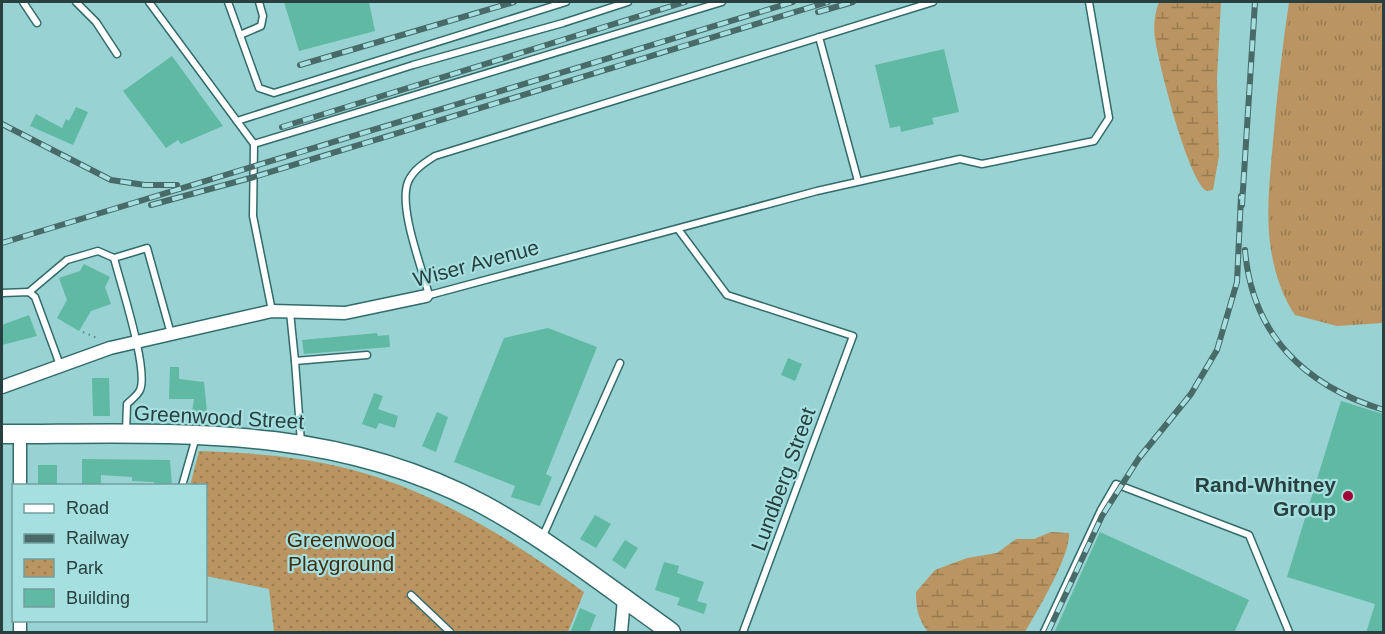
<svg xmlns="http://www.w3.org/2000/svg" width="1385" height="634" font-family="Helvetica,sans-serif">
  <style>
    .grass { fill: url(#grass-tufts) }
    .wetland { fill: url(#wetland-marsh) }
    .park { fill: url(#park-dots) }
    .building { fill: #5fb9a3 }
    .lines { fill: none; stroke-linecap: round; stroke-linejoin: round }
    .lane-casing { stroke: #326b6b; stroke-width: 9 }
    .street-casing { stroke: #326b6b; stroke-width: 15 }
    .secondary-casing { stroke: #326b6b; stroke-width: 21 }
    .path { stroke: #5f8888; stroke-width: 2; stroke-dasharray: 1.5 4.5; stroke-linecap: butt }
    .lane { stroke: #fff; stroke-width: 6 }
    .street { stroke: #fff; stroke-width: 12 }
    .secondary { stroke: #fff; stroke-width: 18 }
    .rail-casing { stroke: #486a69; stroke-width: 6 }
    .rail { stroke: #a5dfdf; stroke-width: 4; stroke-dasharray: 11; stroke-linecap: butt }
    .poi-dot { fill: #a30534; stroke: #a5dfdf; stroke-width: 2 }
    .labels { text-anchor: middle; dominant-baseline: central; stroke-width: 4.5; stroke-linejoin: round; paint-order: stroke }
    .street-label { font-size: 21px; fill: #28403f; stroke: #a5dfdf }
    .poi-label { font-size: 21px; font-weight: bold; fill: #28403f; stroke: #a5dfdf; text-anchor: end }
    .park-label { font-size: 21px; fill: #412f14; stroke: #a5dfdf }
  </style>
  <defs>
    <pattern id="grass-tufts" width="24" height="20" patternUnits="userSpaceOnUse" patternTransform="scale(1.5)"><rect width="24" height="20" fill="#bb9561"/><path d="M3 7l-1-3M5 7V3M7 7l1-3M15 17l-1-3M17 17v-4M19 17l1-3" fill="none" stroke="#987b51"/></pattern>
    <pattern id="wetland-marsh" width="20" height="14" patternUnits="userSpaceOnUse" patternTransform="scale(1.5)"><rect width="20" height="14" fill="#bb9561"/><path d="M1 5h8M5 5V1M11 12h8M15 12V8" fill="none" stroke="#987b51"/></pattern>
    <pattern id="park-dots" width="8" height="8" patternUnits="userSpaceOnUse" patternTransform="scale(1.5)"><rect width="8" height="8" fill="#bb9561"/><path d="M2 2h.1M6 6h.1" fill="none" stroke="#987b51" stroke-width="1.8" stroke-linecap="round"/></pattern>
  </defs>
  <rect width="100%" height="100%" fill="#98d2d2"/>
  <path class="grass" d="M1289,2H1383V323L1337,326L1295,315C1281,295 1273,267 1270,243C1266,210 1270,175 1273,142C1277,95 1282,48 1289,2Z"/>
  <g class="wetland">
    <path d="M1159,2H1221L1217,79L1219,156L1213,190L1207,191C1189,184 1158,62 1155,38C1153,27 1155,12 1159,2Z"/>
    <path d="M1051,532L1069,533C1071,555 1037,611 1025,632H928C918,619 916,608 916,592L935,570L967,558L997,553L1016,539H1034Z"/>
  </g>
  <path class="park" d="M199,451C256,453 312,457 367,474C446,498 518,544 584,592L568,632H274L269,589L206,576V486H190Z"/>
  <g class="building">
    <polygon points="284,2 369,2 375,31 299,51"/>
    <polygon points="944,49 959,112 932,118 934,124 901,132 900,126 890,128 875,65"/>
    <polygon points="172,56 223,126 181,144 178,140 166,148 123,91"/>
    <polygon points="76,107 88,112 73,145 30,126 36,114 62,128 66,119 69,121"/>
    <polygon points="84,264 110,277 105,287 111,304 91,311 79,331 57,318 67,300 59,278 80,271"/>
    <polygon points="29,315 37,336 2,345 2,325"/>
    <polygon points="548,328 597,347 546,474 552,477 540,506 511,497 515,486 454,462 504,338"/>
    <polygon points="377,333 378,336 389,335 390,347 304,354 302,340"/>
    <polygon points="788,358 802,364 795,381 781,375"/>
    <polygon points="170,367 179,367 179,379 204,382 207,412 192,412 194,399 169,399"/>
    <polygon points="92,378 109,378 110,416 93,416"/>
    <polygon points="374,393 383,396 378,409 398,416 395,428 379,423 376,429 362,424"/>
    <polygon points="1341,401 1383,414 1383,633 1366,633 1375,604 1287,577"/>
    <polygon points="437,412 448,417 436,452 422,446"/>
    <polygon points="82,459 170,460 172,486 154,486 154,482 132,481 132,477 101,475 101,486 82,486"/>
    <rect x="38" y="465" width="19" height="21"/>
    <polygon points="595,515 611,524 596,548 580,539"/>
    <polygon points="1100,532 1249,600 1234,633 1054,633"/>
    <polygon points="625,540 638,548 625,569 612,560"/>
    <polygon points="664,562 679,566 677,573 704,582 697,601 707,604 704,614 677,605 680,598 655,590"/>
    <polygon points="580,608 596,615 589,633 570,633"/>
  </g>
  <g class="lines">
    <defs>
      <g id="lane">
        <polyline points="23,2 37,23"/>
        <polyline points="76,2 96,22 117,54"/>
        <polyline points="149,2 254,144 253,216 272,311"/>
        <polyline points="228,2 259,88 274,93 566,2"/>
        <polyline points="240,35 261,26 263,16 259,2"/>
        <polyline points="819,37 858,181"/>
        <polyline points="237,121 413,65 563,23 628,2"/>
        <polyline points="254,144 722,2"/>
        <polyline points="678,229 727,295 853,336 743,632"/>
        <polyline points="29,292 67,260 98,251 114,258"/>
        <polyline points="2,293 29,292 35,297 60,365"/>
        <path d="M429,295C422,268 398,207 408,182C413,170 424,163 435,156L933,2"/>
        <polyline points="426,296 817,191 960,159 982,164 1094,141 1109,118 1089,2"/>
        <polyline points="290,312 295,361 367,355"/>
        <polyline points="295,361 301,443"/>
        <path d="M126,431L127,404C131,400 138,395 140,390C149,370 120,282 114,258L147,248L171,334"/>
        <polyline points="182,486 196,437"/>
        <polyline points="542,538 620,363"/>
        <polyline points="411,595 450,632"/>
        <polyline points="1044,632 1101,510 1116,484 1249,535 1289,632"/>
      </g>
      <g id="street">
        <polyline points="2,387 110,348 272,311 345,313 426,296"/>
        <polyline points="20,486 20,434"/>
        <polyline points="20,632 20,620"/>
        <polyline points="621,632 624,599"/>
      </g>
      <path id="secondary" d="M2,434C171,434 329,422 484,505C550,541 610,589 671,632"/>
    </defs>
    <use href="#lane" class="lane-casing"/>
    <use href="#street" class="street-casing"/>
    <use href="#secondary" class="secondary-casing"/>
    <polyline class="path" points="83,332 97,338"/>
    <use href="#lane" class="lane"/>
    <use href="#street" class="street"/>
    <use href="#secondary" class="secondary"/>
    <defs>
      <g id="rail">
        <polyline points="818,12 853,2"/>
        <polyline points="300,65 514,2"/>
        <polyline points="2,124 111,180 145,185 177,185"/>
        <polyline points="282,127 685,2"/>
        <polyline points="151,205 254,177 828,2"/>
        <polyline points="1242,205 1255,2"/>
        <polyline points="2,243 793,2"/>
        <path d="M1245,250C1252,335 1305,386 1384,410"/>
        <polyline points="1048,632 1102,516 1139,458 1191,394 1217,350 1237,282 1241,196"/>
      </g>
    </defs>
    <use href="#rail" class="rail-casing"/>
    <use href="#rail" class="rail"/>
  </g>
  <circle class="poi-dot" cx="1348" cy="496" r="6"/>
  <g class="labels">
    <g class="street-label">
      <text transform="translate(476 263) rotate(-15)">Wiser Avenue</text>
      <text transform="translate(219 417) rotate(3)">Greenwood Street</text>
      <text transform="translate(783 479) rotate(-70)">Lundberg Street</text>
    </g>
    <g class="poi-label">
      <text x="1336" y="484">Rand-Whitney<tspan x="1336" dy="24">Group</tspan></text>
    </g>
    <g class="park-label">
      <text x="341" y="539">Greenwood<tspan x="341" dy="24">Playground</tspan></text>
    </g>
  </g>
  <rect width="1385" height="634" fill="none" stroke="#28403f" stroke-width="6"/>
  <rect x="12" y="484" width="195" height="138" fill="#a5dfdf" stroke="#739f9f" stroke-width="1.5"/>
  <rect x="24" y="504" width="30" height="9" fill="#ffffff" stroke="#739f9f" stroke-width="1.5"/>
  <text x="66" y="514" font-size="18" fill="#28403f">Road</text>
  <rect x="24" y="534" width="30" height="9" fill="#486a69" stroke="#739f9f" stroke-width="1.5"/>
  <text x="66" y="544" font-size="18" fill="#28403f">Railway</text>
  <rect x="24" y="559" width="30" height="18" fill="url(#park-dots)" stroke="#739f9f" stroke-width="1.5"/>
  <text x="66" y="574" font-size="18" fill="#28403f">Park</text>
  <rect x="24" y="589" width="30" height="18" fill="#5fb9a3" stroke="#739f9f" stroke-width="1.5"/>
  <text x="66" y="604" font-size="18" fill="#28403f">Building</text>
</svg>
